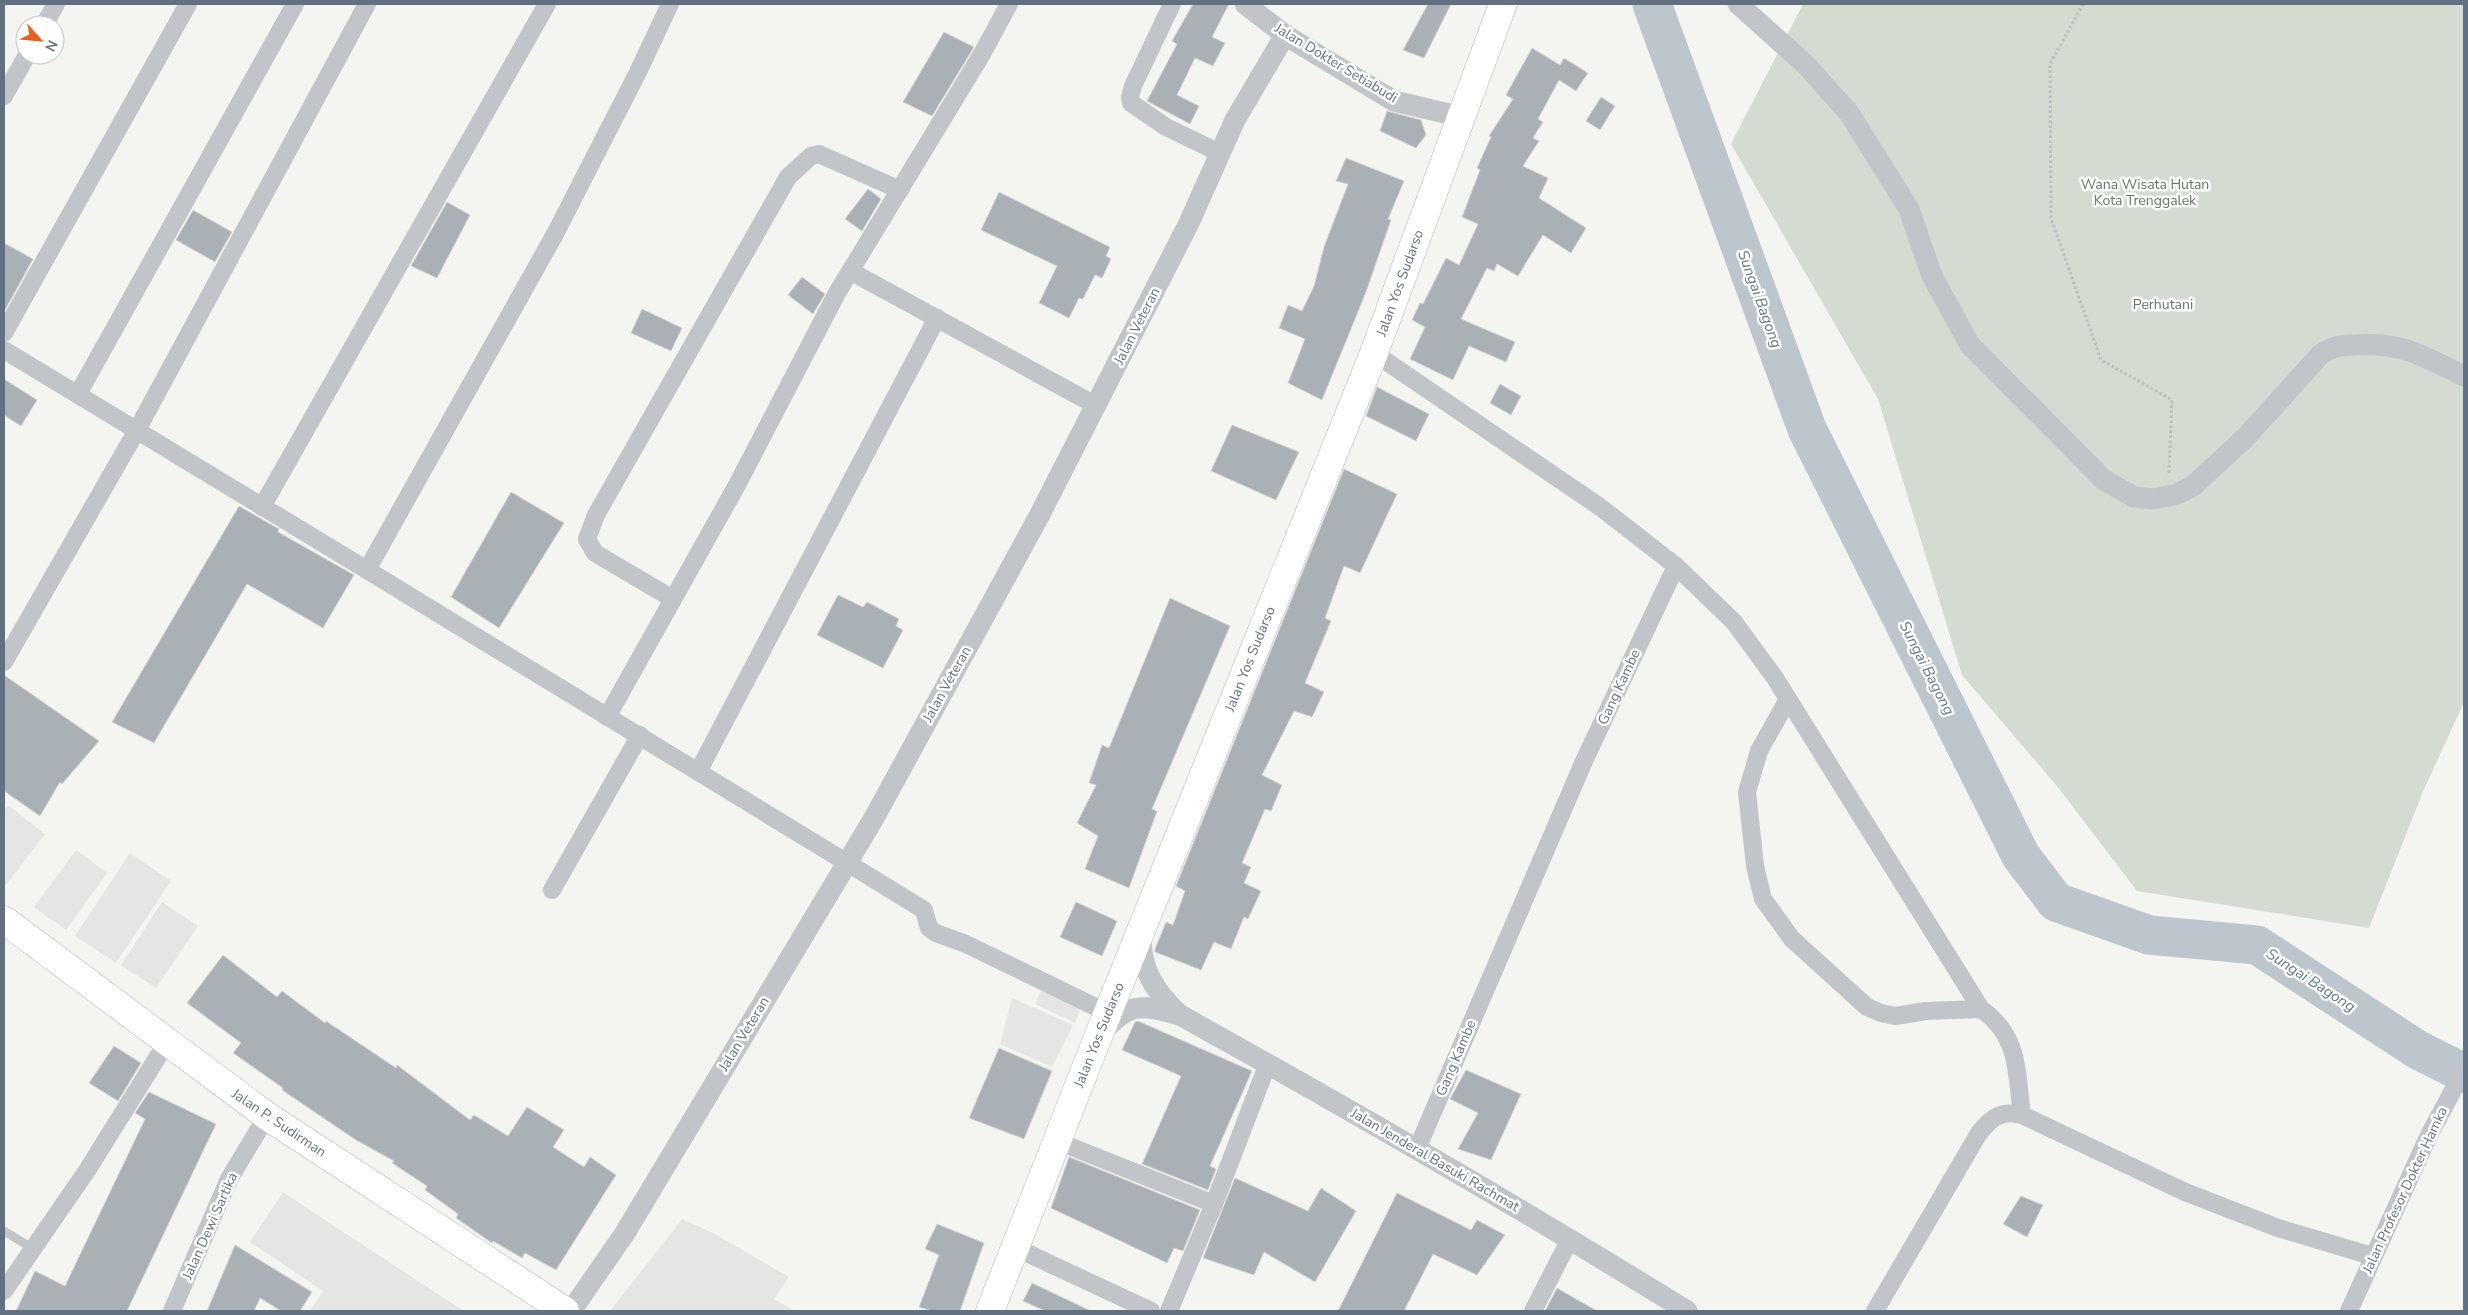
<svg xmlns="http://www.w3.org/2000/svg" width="2468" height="1315" font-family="'Nunito Sans',sans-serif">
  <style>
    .built { fill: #e5e6e4 }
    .green { fill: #d4dbd1 }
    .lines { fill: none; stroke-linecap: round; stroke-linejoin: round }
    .river { stroke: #bcc6cc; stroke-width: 39 }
    .building { fill: #a9b1b7; stroke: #d5d6d3 }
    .trunk-casing { stroke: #b4b7ba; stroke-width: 29 }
    .path { stroke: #bbbdbf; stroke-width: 3; stroke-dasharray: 2.5 2.5; stroke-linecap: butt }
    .service { stroke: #c1c4c8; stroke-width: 9 }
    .minor { stroke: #c1c4c8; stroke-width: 18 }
    .tertiary { stroke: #c1c4c8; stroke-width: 21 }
    .trunk { stroke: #fff; stroke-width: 28 }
    .labels { text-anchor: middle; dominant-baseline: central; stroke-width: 5; stroke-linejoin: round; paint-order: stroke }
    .street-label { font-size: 14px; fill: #627182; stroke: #fff }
    .park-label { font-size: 14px; fill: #647961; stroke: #fff }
    .water-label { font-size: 15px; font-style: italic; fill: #637a87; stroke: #fff }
  </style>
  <rect width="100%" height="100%" fill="#f4f4f0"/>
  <g class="built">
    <polygon points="8,805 45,834 6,885 4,883 4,811"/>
    <polygon points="76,850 107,873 66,930 34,907"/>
    <polygon points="130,853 171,881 116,963 75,936"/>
    <polygon points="162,902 198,926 156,988 121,965"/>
    <polygon points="1042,988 1081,1007 1075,1023 1035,1004"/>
    <polygon points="1012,998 1073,1025 1052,1067 1000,1044"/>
    <polygon points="283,1192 337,1228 464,1311 310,1311 323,1291 250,1242"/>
    <polygon points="682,1219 715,1234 789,1277 774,1299 795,1311 610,1311"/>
  </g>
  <polygon class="green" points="1803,4 2464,4 2464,702 2422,794 2369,928 2137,891 2057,786 1962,675 1878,399 1731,144"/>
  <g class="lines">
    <polyline class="river" points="1652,4 1807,429 2021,856 2056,902 2149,935 2257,945 2418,1050 2464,1073"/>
  </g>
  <g class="building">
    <polygon points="1193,4 1229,4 1212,37 1225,43 1213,66 1195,58 1177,95 1199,106 1190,124 1147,101 1177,44 1172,41"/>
    <polygon points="1428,4 1451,4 1424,58 1403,50"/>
    <polygon points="944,32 974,47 932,116 903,102"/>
    <polygon points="1532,48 1560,65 1564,58 1588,73 1576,91 1559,80 1538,119 1543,122 1533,138 1539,141 1523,166 1548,178 1539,198 1586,228 1571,253 1543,235 1518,276 1497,264 1494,271 1487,268 1461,319 1515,342 1506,362 1469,346 1453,380 1410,359 1425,327 1412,320 1420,303 1423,304 1446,258 1459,265 1478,224 1462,217 1480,170 1477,168 1491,137 1489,136 1513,99 1506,95"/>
    <polygon points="1601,97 1615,106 1600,130 1586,121"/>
    <polygon points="1387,111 1421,120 1426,135 1416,148 1380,131"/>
    <polygon points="1346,158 1404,181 1388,219 1391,220 1366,292 1322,400 1288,383 1305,339 1279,328 1288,305 1302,311 1314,286 1324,247 1348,184 1336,181"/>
    <polygon points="868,189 881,199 862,231 845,219"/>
    <polygon points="999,192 1110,247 1106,256 1111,259 1102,278 1095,275 1083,299 1079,298 1069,318 1039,303 1057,266 981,230"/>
    <polygon points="447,202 470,215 437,278 411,266"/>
    <polygon points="193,210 232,232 215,262 176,240"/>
    <polygon points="4,243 33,259 4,312"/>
    <polygon points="802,277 825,294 813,314 788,295"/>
    <polygon points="642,309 682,328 671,351 631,333"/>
    <polygon points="4,379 37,400 21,426 4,415"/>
    <polygon points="1500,384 1521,396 1511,415 1490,403"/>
    <polygon points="1377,387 1429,414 1416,441 1366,416"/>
    <polygon points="1232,425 1299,452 1276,500 1211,471"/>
    <polygon points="1344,469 1397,494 1360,573 1344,566 1325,618 1331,621 1305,683 1324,692 1312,717 1294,711 1262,775 1282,785 1271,811 1265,809 1242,863 1251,867 1244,883 1261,891 1248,919 1244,917 1231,949 1214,942 1201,970 1155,952 1155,949 1166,922 1173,925 1185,891 1176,886"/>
    <polygon points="511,492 564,523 499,628 451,597"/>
    <polygon points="239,506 279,529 278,532 354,575 323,628 247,584 154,743 112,722"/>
    <polygon points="838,595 863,607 867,602 899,619 896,626 903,630 883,668 817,635"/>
    <polygon points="1170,598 1230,626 1152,809 1157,811 1129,888 1085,869 1098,836 1077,823 1096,785 1089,783 1102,745 1109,748"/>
    <polygon points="4,675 99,741 62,784 60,782 40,816 4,791"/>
    <polygon points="1076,902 1117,921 1102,956 1060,937"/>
    <polygon points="223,955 277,997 282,991 325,1023 326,1021 396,1068 397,1065 470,1120 474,1115 508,1136 527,1107 564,1130 553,1147 584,1167 590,1157 616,1175 556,1270 525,1253 522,1258 493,1241 492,1243 456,1218 458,1214 425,1190 427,1186 392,1163 394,1161 356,1140 282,1090 283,1088 233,1053 241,1043 187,1003"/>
    <polygon points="1138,1021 1252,1071 1210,1166 1216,1169 1208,1190 1142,1164 1181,1076 1122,1050 1135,1022"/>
    <polygon points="114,1046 141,1063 118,1101 89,1083"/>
    <polygon points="999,1048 1052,1071 1024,1139 969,1118"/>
    <polygon points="1466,1070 1521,1094 1491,1160 1458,1149 1478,1113 1450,1099"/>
    <polygon points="149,1092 216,1124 127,1311 16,1311 35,1271 65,1286 145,1119 135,1113"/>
    <polygon points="1069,1157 1200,1210 1183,1251 1174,1248 1167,1263 1051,1208"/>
    <polygon points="1235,1178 1308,1211 1321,1188 1356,1211 1315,1282 1264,1252 1254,1275 1203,1258"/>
    <polygon points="1397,1193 1471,1230 1477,1220 1505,1235 1477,1275 1433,1254 1404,1311 1338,1311"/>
    <polygon points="2021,1196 2043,1205 2027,1237 2003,1224"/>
    <polygon points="937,1224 984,1243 960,1311 932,1311 919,1307 939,1255 925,1249"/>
    <polygon points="235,1245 312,1292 300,1311 281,1311 260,1298 254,1311 207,1311"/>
    <polygon points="1032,1283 1091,1311 1045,1311 1023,1301"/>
    <polygon points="1557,1288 1597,1311 1545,1311"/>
  </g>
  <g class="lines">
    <defs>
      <g id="trunk">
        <polyline points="4,920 267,1116 565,1311"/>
        <polyline points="990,1311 1098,1037 1374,353 1503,4"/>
      </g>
    </defs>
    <use href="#trunk" class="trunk-casing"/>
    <polyline class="path" points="2083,4 2050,64 2051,218 2101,360 2172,400 2169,474"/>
    <polyline class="service" points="4,1231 32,1248"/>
    <g class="minor">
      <polyline points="1172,4 1133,86 1130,97 1131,103 1166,127 1220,153"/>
      <polyline points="44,25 56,4"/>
      <polyline points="4,96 27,55"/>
      <polyline points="850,271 1097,406"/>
      <polyline points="4,333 188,4"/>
      <polyline points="4,350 367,570 555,234 638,72 670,4"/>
      <polyline points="1374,353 1600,507 1676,566 1734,622 1775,678 1981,1009 1926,1011 1895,1016 1881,1013 1867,1007 1792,939 1763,899 1755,866 1747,792 1759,751 1787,701"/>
      <polyline points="78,394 295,4"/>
      <polyline points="262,507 547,4"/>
      <path d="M367,570C553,684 739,796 924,910L929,928L936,933L966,944L1108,1013"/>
      <polyline points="673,599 595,553 587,539 596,515 788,177 811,156 819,154 900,190"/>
      <polyline points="4,662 137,430 367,4"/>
      <polyline points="607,717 737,485 837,293 982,54 1009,4"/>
      <polyline points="699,770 937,318"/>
      <polyline points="552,890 640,735"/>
      <path d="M1981,1009C2020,1036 2016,1072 2022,1115"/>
      <polyline points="1057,1141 1214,1204"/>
      <polyline points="1417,1149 1584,761 1676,566"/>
      <polyline points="1014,1247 1151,1311"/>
      <polyline points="4,1291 88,1169 167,1042"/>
      <polyline points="172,1311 229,1179 267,1116"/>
      <polyline points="1169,1311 1214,1204 1268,1063"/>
      <polyline points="1533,1311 1570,1239"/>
      <path d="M1875,1311L1979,1133C1992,1117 2001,1110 2022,1115L2185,1192L2278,1228L2372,1256"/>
      <polyline points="2349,1311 2429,1135 2464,1070"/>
    </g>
    <g class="tertiary">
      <polyline points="1245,4 1285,35 1394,101 1462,117"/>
      <path d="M1738,4L1806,65L1849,113L1909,209L1932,276L1970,345L2104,480L2134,497L2154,499L2177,494L2193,486L2247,436L2320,355C2335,345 2338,346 2355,345C2403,342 2423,356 2464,376"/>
      <path d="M1142,933C1138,967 1156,993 1180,1015"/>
      <path d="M1101,1033C1131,1002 1139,1004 1180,1015C1351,1110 1521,1208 1687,1311"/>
      <polyline points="571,1311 625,1233 874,818 1038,518 1189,223 1235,120 1285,35"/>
    </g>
    <use href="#trunk" class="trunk"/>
  </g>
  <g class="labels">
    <g class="street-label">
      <text transform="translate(1336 63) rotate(31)">Jalan Dokter Setiabudi</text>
      <text transform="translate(1400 283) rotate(-70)">Jalan Yos Sudarso</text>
      <text transform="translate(1137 326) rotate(-63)">Jalan Veteran</text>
      <text transform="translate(1250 659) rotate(-68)">Jalan Yos Sudarso</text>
      <text transform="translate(947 684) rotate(-61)">Jalan Veteran</text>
      <text transform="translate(1619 687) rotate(-65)">Gang Kambe</text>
      <text transform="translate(744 1034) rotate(-59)">Jalan Veteran</text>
      <text transform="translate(1099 1035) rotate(-68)">Jalan Yos Sudarso</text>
      <text transform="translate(1456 1058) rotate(-67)">Gang Kambe</text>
      <text transform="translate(279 1123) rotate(34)">Jalan P. Sudirman</text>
      <text transform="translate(1435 1160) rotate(30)">Jalan Jenderal Basuki Rachmat</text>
      <text transform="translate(2405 1190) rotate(-65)">Jalan Profesor Dokter Hamka</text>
      <text transform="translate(210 1226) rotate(-66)">Jalan Dewi Sartika</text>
    </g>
    <g class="park-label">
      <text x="2145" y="184">Wana Wisata Hutan<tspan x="2145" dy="16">Kota Trenggalek</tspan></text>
      <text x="2163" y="304">Perhutani</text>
    </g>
    <g class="water-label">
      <text transform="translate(1760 299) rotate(70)">Sungai Bagong</text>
      <text transform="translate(1927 668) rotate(63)">Sungai Bagong</text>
      <text transform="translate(2311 980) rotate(33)">Sungai Bagong</text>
    </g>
  </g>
  <rect width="2468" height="1315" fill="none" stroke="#627182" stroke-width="10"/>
  <g transform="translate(40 40) rotate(117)"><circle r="24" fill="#ffffff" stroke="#c0c6cd"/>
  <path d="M0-4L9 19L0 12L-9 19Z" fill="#e8601d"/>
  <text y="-8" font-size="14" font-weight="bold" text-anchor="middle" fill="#627182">N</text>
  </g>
</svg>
